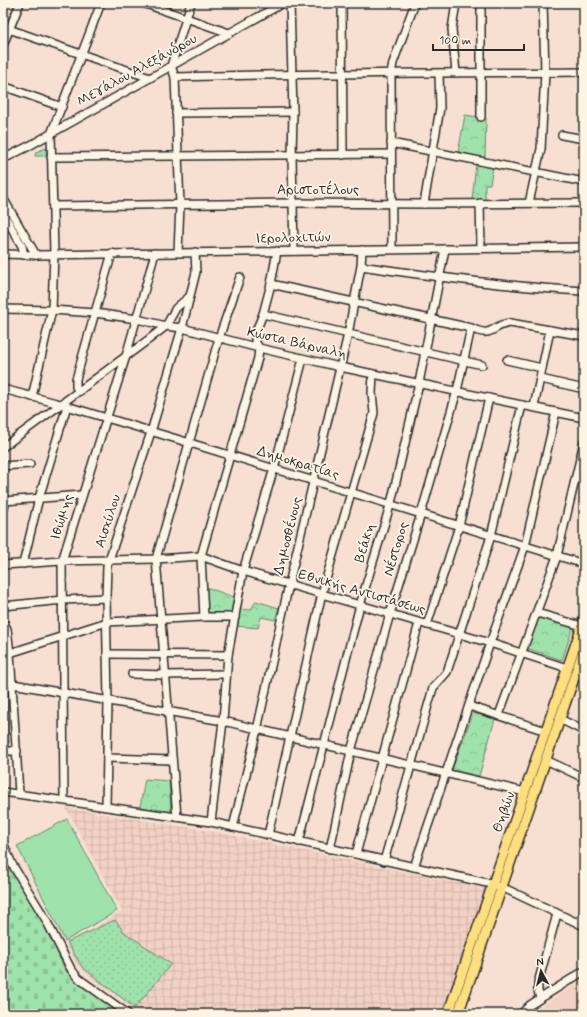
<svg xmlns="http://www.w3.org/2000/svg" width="587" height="1017" font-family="Mynerve,sans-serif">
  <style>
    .built { fill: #f3d2c4 }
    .industrial { fill: url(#industrial-grid) }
    .grass { fill: url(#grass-dots); stroke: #66866c }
    .cemetery { fill: url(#cemetery-stones); stroke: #66866c }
    .park { fill: url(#park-crowns); stroke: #66866c }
    .pitch { fill: #a0e2ac; stroke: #66866c }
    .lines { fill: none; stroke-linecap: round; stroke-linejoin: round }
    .minor-casing { stroke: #2b2b2b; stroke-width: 10 }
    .major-casing { stroke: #2b2b2b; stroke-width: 12 }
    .minor { stroke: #fcf5e5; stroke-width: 7 }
    .major { stroke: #fddf80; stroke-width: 9 }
    .labels { text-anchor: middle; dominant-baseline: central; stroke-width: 3.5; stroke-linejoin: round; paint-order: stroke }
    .street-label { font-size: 14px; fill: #2b2b2b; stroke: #fcf5e5 }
  </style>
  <defs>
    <pattern id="industrial-grid" width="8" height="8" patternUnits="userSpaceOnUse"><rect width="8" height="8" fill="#f3d2c4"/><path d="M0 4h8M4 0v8" fill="none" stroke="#d0b4a9"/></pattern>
    <pattern id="grass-dots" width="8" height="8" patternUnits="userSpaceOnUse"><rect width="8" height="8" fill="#a0e2ac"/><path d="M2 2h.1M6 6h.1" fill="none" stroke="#8ac294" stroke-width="1.8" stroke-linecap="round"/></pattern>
    <pattern id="cemetery-stones" width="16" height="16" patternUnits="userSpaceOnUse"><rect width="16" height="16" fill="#a0e2ac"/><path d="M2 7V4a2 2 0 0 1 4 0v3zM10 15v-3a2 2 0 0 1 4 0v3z" fill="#8ac294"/></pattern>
    <pattern id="park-crowns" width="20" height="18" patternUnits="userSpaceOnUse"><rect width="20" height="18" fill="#a0e2ac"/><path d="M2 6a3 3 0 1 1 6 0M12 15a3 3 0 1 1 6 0" fill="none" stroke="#8ac294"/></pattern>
  </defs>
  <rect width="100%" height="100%" fill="#f7e0d2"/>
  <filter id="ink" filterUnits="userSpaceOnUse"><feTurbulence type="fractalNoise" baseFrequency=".025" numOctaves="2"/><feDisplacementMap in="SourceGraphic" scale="8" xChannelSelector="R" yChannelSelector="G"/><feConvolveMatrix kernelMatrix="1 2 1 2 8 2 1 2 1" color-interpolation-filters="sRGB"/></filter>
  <g filter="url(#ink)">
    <polygon class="built" points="584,979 584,1014 531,1014 531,1013"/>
    <polygon class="industrial" points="66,808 211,831 487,889 442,1014 140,1014 93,979 77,964 66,945 122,911"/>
    <g class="grass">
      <polygon points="46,148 46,156 35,156 36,152"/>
      <polygon points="115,920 124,932 171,964 135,1008 82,967 67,942"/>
    </g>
    <polygon class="cemetery" points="3,849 45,924 65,970 74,979 124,1014 3,1014"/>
    <g class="park">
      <polygon points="465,115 486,118 485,159 458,153"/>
      <polygon points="476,164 493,167 490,184 485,184 485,200 472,200"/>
      <polygon points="206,587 236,598 232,615 208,614"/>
      <polygon points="256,601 279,608 275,620 261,617 258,628 235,626 238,609 251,610"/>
      <polygon points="539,609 575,621 562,660 526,648"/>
      <polygon points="3,681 6,683 9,743 3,743"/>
      <polygon points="473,713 495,719 479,776 452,770"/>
      <polygon points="145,779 169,781 171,812 140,807"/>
    </g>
    <polygon class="pitch" points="67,819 117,911 65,941 17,846"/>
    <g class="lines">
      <defs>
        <g id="minor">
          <polyline points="143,3 229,33"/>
          <polyline points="290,3 293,112 292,156 294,251"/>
          <polyline points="342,3 343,155"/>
          <polyline points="481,3 481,117"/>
          <polyline points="3,27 150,78"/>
          <polyline points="3,45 20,3"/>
          <polyline points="456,73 452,29 456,3"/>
          <path d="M175,77C311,73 448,73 584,72"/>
          <polyline points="3,86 62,107"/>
          <polyline points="176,113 293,112"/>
          <polyline points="562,135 584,139"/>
          <polyline points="391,143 584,182"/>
          <polyline points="51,157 391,154"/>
          <polyline points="3,159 29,146 283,3"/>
          <polyline points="3,198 36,255"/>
          <polyline points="480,203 481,248"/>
          <polyline points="529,203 541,149 545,72 543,3"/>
          <polyline points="424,204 440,108 439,74"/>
          <polyline points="53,206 293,203 424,204 584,203"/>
          <polyline points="3,213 22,246 24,255"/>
          <polyline points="392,249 391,74 393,63 415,3"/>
          <polyline points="178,252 180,205 175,77 171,66 191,3"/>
          <polyline points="3,254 36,255 584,247"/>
          <path d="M361,266C435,277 509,287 584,291"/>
          <path d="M271,284L471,328C494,339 491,325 510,323L584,336"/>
          <polyline points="3,309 52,310 95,313 137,319 166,326 182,328 259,348 340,367 584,418"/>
          <polyline points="263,314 482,365"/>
          <polyline points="507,360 542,368"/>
          <polyline points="541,379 584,389"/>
          <polyline points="3,389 60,404 190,443 584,564"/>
          <polyline points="80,391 76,387 76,379 112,253"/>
          <polyline points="32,397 52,310 54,254 51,134 101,3"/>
          <polyline points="534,407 550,330"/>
          <polyline points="3,447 148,340 166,326 176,308 189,297"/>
          <polyline points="3,466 30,464"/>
          <polyline points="3,501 82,495"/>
          <polyline points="3,511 6,500"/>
          <polyline points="23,564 39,498 67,406"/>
          <polyline points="3,565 62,561 156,559 201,556 243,571 490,643 567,668"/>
          <polyline points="3,606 63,600 106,598"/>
          <polyline points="537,613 582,626"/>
          <polyline points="204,617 201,556 258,358 259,348 255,341 256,331 263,314 271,284 277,251"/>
          <polyline points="3,621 7,629 10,653 19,793"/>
          <polyline points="427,625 459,526 489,398"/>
          <polyline points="10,653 107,622 204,617 235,617"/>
          <polyline points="107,654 228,655"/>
          <polyline points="576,671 584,676"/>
          <polyline points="132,674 165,675 226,674"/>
          <polyline points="3,679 13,684 223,721 525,792"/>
          <polyline points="469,706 546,731"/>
          <polyline points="499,715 557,556 584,442"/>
          <polyline points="560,719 584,731"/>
          <polyline points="3,751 17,751"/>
          <polyline points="107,758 172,760"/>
          <polyline points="546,760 584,778"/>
          <polyline points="3,792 211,822 487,883 508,890 584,926"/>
          <polyline points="64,800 62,561 126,356 155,253"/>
          <polyline points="106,806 108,701 106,598 107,566 151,432 182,328 196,272 195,252"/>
          <polyline points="177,817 156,559 219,338 240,277"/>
          <polyline points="211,822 223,721 228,655 243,571 275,465 303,359"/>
          <polyline points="233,827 257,730 289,584 348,334 361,266 362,250"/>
          <polyline points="268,835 322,593 374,413 372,393 373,374"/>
          <polyline points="299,842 360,605 392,499 419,383 445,249"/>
          <polyline points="3,843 12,864 46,920 71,969 78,978 128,1014"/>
          <polyline points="330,849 351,751 390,614 421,514 457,391 471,328"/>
          <polyline points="356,854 419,623"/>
          <polyline points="384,861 433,688 447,672 491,536 522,405"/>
          <polyline points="414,867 490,643 525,546 556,412"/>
          <polyline points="578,923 584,915"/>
          <polyline points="540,998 538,991 538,983 557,914"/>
          <polyline points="521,1014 530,1005 584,971"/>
        </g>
        <g id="major">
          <polyline points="448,1014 584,620"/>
          <polyline points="458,1014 584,649"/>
        </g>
      </defs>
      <use href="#minor" class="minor-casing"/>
      <use href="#major" class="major-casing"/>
      <use href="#minor" class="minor"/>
      <use href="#major" class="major"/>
    </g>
  </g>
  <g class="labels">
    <g class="street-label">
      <text transform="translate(137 70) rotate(-29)">Μεγάλου Αλεξάνδρου</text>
      <text x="318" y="190">Αριστοτέλους</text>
      <text transform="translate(293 238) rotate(-1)">Ιερολοχιτών</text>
      <text transform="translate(297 343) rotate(13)">Κώστα Βάρναλη</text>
      <text transform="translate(298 463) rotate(17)">Δημοκρατίας</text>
      <text transform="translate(62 517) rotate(-73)">Ιθώμης</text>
      <text transform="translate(108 521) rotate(-72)">Αισχύλου</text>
      <text transform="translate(288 536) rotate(-76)">Δημοσθένους</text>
      <text transform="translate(365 543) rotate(-73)">Βεάκη</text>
      <text transform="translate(396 549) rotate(-73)">Νέστορος</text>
      <text transform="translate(362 592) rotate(16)">Εθνικής Αντιστάσεως</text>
      <text transform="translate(504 812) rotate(-71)">Θηβών</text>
    </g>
  </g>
  <rect width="587" height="1017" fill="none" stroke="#fcf5e5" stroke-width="16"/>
  <rect x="8" y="8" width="571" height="1001" fill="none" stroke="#2b2b2b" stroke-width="1.5" filter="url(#ink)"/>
  <g transform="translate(541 971) rotate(353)" stroke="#fcf5e5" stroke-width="3" paint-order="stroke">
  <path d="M0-3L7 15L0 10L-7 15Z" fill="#2b2b2b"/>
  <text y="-6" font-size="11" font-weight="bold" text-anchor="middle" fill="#2b2b2b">N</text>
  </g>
  <path d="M433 44v6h91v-6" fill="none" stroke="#2b2b2b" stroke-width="2"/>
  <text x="439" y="44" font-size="12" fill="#2b2b2b" stroke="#fcf5e5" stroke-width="3" paint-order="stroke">100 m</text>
</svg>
